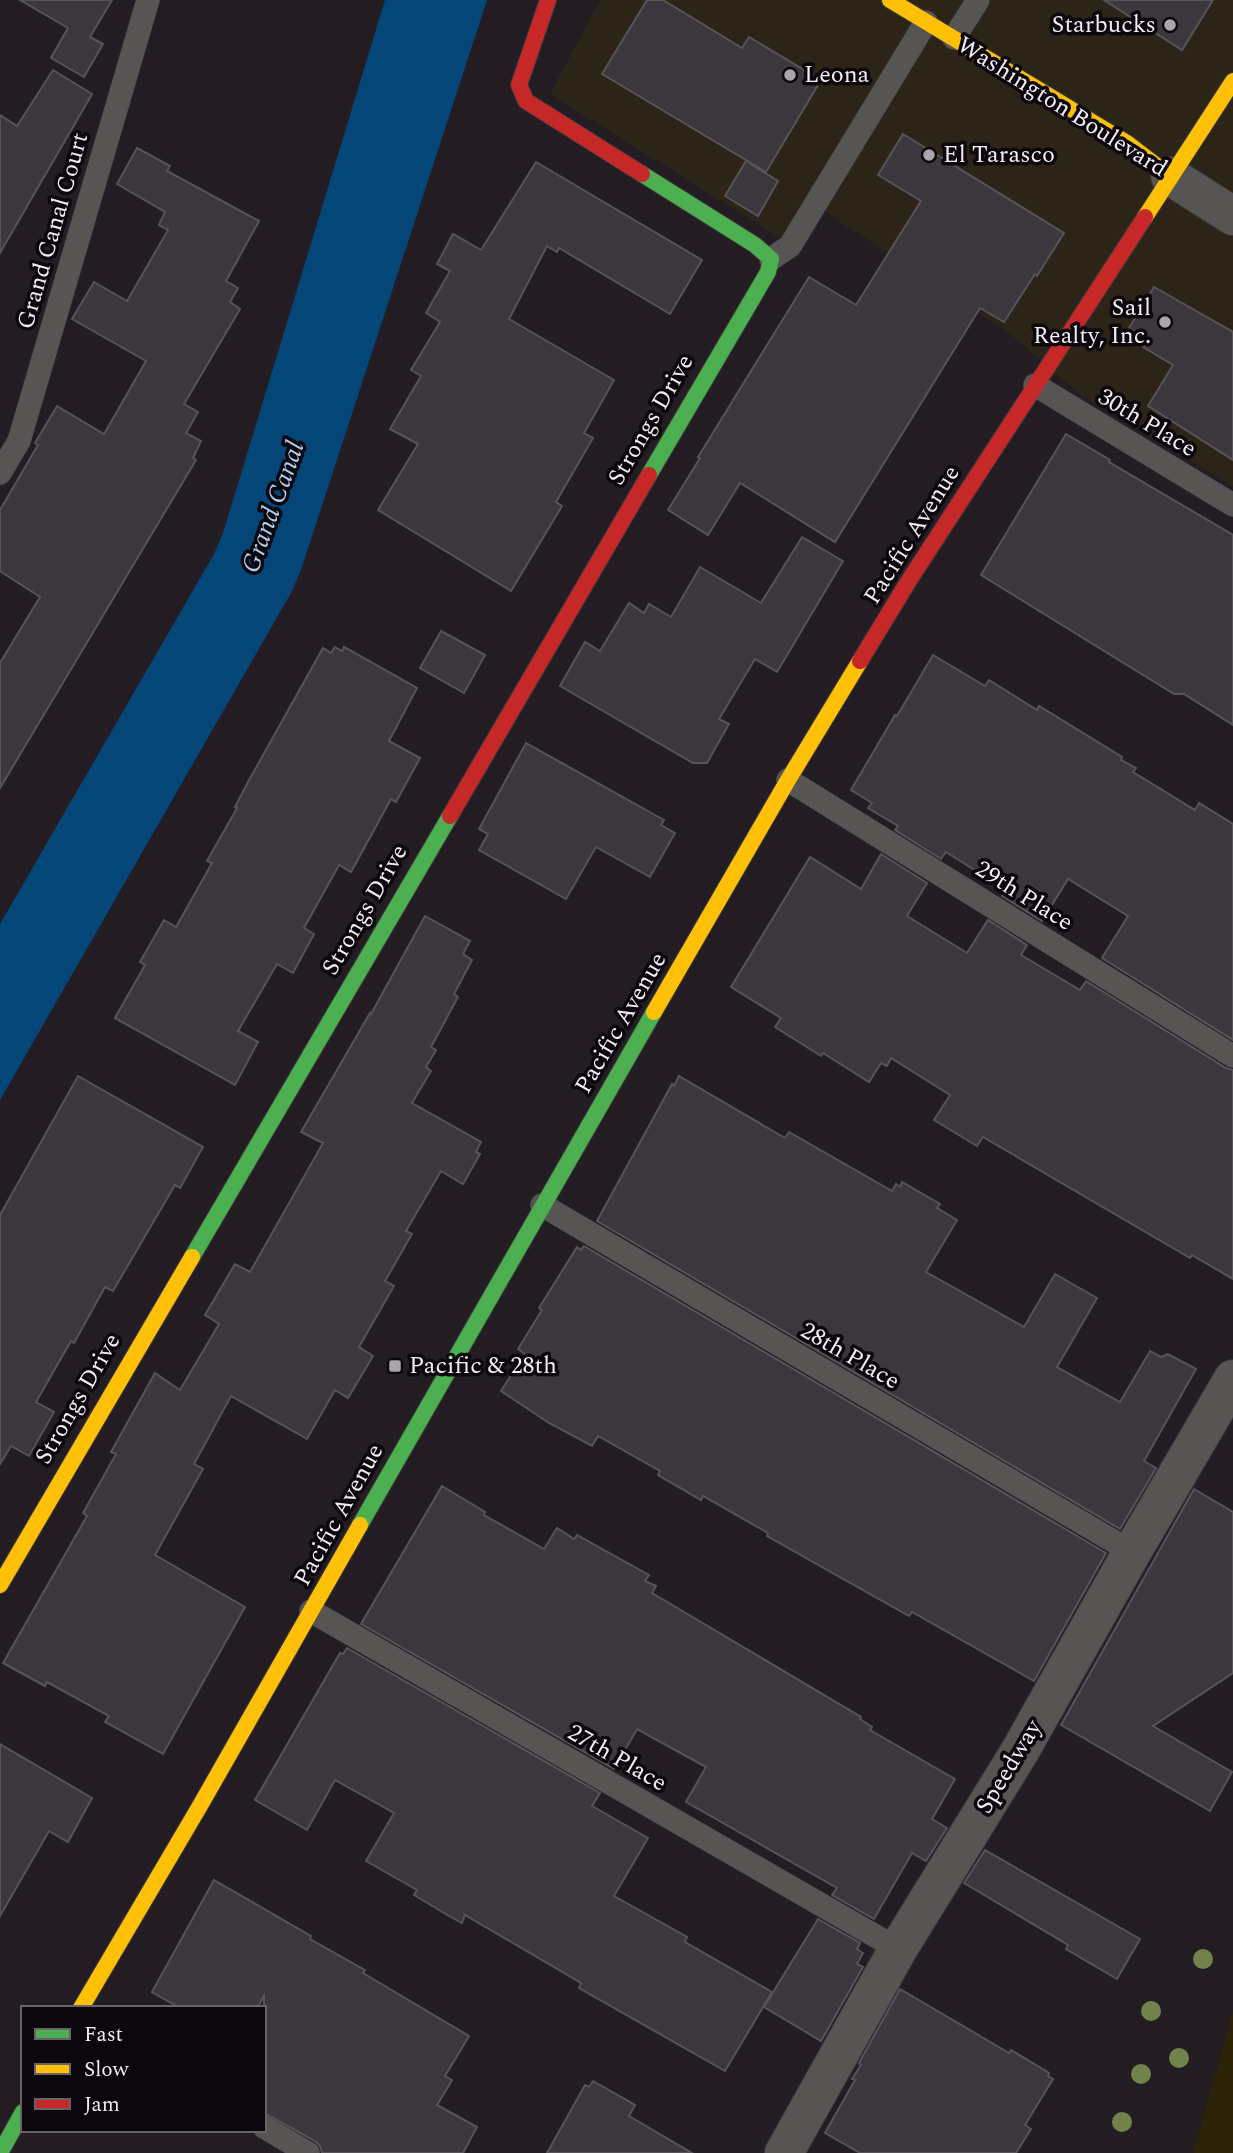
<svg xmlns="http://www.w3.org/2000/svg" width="1233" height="2153" font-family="Spectral,serif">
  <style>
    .commercial { fill: #2c2417 }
    .sand { fill: #2d2408 }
    .water { fill: #044678 }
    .building { fill: #3b373d; stroke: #575359; stroke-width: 2 }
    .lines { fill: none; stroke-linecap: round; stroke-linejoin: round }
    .lane-casing { stroke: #3b373b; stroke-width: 24 }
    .street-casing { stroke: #3b373b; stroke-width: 40 }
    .fast-casing { stroke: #3b373b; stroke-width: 18 }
    .slow-casing { stroke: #3b373b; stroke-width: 18 }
    .jam-casing { stroke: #3b373b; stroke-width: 18 }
    .lane { stroke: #575554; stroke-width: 23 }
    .street { stroke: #575554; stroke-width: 38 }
    .fast { stroke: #4caf50; stroke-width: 16 }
    .slow { stroke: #ffc107; stroke-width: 16 }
    .jam { stroke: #c62828; stroke-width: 16 }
    .tree { fill: #71834a }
    .poi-dot { fill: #aba4ab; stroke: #0b070c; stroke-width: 2.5 }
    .labels { text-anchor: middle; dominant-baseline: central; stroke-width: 7; stroke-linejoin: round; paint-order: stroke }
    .poi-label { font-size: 24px; fill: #f4ecf4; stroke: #0b070c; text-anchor: start }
    .street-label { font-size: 24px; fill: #f4ecf4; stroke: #0b070c }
    .water-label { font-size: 26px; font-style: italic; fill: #afceef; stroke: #0b070c }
  </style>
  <rect width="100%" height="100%" fill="#231d23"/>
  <polygon class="commercial" points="600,0 1233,0 1233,486 1080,394 1005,330 807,200 782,239 550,94"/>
  <polygon class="sand" points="1233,2012 1233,2153 1193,2153 1194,2150"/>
  <polygon class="water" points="385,0 487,0 301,570 291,593 0,1100 0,924 214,554 223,533"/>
  <g class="building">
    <polygon points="20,0 112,0 90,37 103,44 84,77 51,58 68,28"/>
    <polygon points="647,0 663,0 742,48 749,37 821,80 766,172 602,74"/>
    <polygon points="1104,0 1213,0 1182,50"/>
    <polygon points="53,70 92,94 0,253 0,115 17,126"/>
    <polygon points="903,134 1064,233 1037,276 1035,274 1004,322 980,308 835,542 740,483 708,535 668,510 700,458 698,457 809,277 856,305 921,201 878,175"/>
    <polygon points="137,148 170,166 167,171 259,221 226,281 238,288 230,302 240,309 184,404 198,412 186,433 201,441 193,458 196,460 0,788 0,663 40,597 0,571 0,510 38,445 35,443 57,406 104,434 146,361 72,319 94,282 127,301 168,230 159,225 165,212 117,184"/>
    <polygon points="746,161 778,181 758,216 725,196"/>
    <polygon points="536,162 702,260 670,314 559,248 557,252 547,246 509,319 614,380 584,433 593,438 556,502 562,506 511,591 378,510 418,444 390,429 421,376 411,370 440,322 426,313 450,271 437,264 453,234 481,250"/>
    <polygon points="1154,287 1233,332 1233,460 1148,406 1173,365 1143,347 1148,340 1129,328"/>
    <polygon points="1066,434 1110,460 1109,462 1233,535 1233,725 1184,694 1174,694 981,575"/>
    <polygon points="802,537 843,561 777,672 755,659 719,719 729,724 707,763 693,763 560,686 585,642 600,651 629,603 644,613 649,604 671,617 700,567 761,603"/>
    <polygon points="441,631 485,655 464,693 420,668"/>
    <polygon points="335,647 342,651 344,647 417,688 389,741 420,758 396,802 391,799 351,872 339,865 304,928 314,934 293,973 277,964 238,1031 258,1042 235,1085 115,1018 145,965 140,962 164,920 176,927 212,863 207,861 237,808 235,807 248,782 323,648 331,653"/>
    <polygon points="933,655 985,686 989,680 1037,710 1039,706 1122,757 1121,760 1136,768 1133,772 1195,810 1199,803 1233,824 1233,1040 1102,958 1128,916 1068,879 1042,921 1002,896 1006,890 946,852 941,859 895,830 898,826 868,808 872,803 851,790 895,715 897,716"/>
    <polygon points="526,743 664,820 661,825 675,833 650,877 596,847 566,899 479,850 488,834 479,829"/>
    <polygon points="881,854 927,883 907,916 967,953 988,920 1027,945 1021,955 1080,990 1086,981 1226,1068 1233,1070 1233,1279 1192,1255 1190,1258 983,1137 977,1146 934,1120 950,1095 891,1058 887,1066 881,1063 869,1082 823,1053 821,1056 775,1027 781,1018 731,987 810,857 861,889"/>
    <polygon points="425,916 470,941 463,954 472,960 454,994 458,997 431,1047 436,1050 426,1067 431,1071 412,1103 481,1142 476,1152 480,1154 463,1184 441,1171 406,1231 412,1234 385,1281 394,1286 359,1347 373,1356 348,1398 335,1390 307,1439 231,1396 194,1464 203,1469 155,1555 245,1607 163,1754 105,1722 109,1716 47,1682 45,1686 3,1663 87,1516 83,1513 116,1454 111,1452 155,1373 180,1390 219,1324 205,1315 235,1264 250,1272 284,1212 323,1143 301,1132 370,1013 371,1014"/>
    <polygon points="78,1076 203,1147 180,1188 175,1185 113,1291 105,1287 74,1343 71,1341 36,1402 54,1412 29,1456 11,1446 0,1464 0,1215"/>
    <polygon points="679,1076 785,1138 789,1132 892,1191 896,1184 900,1187 902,1182 940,1204 937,1208 957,1220 926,1272 1024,1327 1055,1274 1097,1298 1057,1367 1120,1402 1150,1351 1161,1357 1168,1354 1196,1369 1144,1461 1156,1468 1120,1529 597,1221 672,1084 674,1086"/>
    <polygon points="584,1246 1106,1553 1034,1681 912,1612 909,1616 767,1536 768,1533 703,1496 701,1500 658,1475 660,1471 598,1436 592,1446 549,1423 501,1391 525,1354 518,1349 542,1310 539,1308 577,1247 581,1250"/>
    <polygon points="442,1486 485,1512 484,1515 544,1549 557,1528 574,1539 577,1535 649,1575 645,1581 656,1586 652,1593 861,1717 860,1719 872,1727 870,1730 955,1779 932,1819 947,1828 926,1861 912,1853 874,1919 832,1895 837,1888 686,1802 706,1767 637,1729 614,1769 361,1624"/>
    <polygon points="1194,1489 1233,1512 1233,1673 1153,1726 1232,1772 1210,1811 1061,1725"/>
    <polygon points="347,1648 600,1793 592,1806 648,1838 614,1896 687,1937 685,1942 772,1992 725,2071 579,1988 581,1983 465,1915 462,1923 444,1913 414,1895 417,1890 366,1861 394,1813 335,1780 307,1830 255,1800 340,1653 343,1654"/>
    <polygon points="0,1744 92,1798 68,1842 49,1831 0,1916"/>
    <polygon points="985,1850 1140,1939 1117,1979 1066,1949 1068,1945 964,1883"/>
    <polygon points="214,1880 311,1936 310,1939 365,1970 363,1973 469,2036 445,2076 452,2080 437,2105 477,2127 463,2153 322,2153 320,2146 315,2141 264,2113 264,1996 257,2008 180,2008 152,1992"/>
    <polygon points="818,1919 860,1943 857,1949 863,1953 857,1964 863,1967 821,2041 764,2007"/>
    <polygon points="900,1989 1009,2053 1011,2050 1049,2073 1048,2076 1053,2079 1025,2125 1031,2129 1016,2153 860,2153 825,2133 855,2080 852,2079 861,2065 859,2063"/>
    <polygon points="593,2081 635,2105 629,2116 692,2153 547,2153 585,2085 589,2087"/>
  </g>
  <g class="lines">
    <defs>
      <g id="lane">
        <polyline points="954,38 978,0"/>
        <polyline points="771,259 790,246 926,22"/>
        <polyline points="1035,385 1233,505"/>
        <polyline points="0,473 19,441 148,0"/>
        <polyline points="788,780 1233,1056"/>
        <polyline points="542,1205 1132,1552"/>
        <polyline points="311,1611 898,1949"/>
        <polyline points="264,2127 308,2153"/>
      </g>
      <g id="street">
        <polyline points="1170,176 1233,216"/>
        <polyline points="784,2153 898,1949 1020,1751 1132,1552 1233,1379"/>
      </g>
      <g id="fast">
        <polyline points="642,174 755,245 771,259 768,272 649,475"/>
        <polyline points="192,1257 450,816"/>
        <polyline points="360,1525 654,1012"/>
        <polyline points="0,2153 23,2112"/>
      </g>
      <g id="slow">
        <polyline points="890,0 1127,143 1170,176"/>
        <polyline points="1145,217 1233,81"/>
        <polyline points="654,1012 788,780 860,661"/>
        <polyline points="0,1585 192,1257"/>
        <polyline points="81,2008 201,1804 360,1525"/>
      </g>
      <g id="jam">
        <polyline points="548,0 519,85 526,101 642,174"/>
        <polyline points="860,661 908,582 1145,217"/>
        <polyline points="450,816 649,475"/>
      </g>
    </defs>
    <use href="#lane" class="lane-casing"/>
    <use href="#street" class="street-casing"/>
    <use href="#fast" class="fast-casing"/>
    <use href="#slow" class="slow-casing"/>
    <use href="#jam" class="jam-casing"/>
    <use href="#lane" class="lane"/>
    <use href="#street" class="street"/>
    <use href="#fast" class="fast"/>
    <use href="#slow" class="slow"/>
    <use href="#jam" class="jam"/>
  </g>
  <g class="tree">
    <circle cx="1203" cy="1959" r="10"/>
    <circle cx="1151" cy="2011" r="10"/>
    <circle cx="1179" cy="2058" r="10"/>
    <circle cx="1141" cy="2074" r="10"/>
    <circle cx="1122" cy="2122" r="10"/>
  </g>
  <g class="poi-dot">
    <circle cx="1170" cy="25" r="7"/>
    <circle cx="790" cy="75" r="7"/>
    <circle cx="929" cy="155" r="7"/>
    <circle cx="1165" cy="322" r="7"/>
    <rect x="388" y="1359" width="14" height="14" rx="3.5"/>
  </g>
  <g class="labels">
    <g class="poi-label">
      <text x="1156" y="25" text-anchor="end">Starbucks</text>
      <text x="804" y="75">Leona</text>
      <text x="943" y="155">El Tarasco</text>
      <text x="1151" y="308" text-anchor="end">Sail<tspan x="1151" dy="28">Realty, Inc.</tspan></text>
      <text x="409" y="1366">Pacific &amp; 28th</text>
    </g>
    <g class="street-label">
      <text transform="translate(1062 107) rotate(32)">Washington Boulevard</text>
      <text transform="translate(53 231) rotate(-74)">Grand Canal Court</text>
      <text transform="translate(651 420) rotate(-60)">Strongs Drive</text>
      <text transform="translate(1147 423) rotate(31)">30th Place</text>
      <text transform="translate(912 535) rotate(-58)">Pacific Avenue</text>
      <text transform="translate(1024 896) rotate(32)">29th Place</text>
      <text transform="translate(365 910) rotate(-60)">Strongs Drive</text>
      <text transform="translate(621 1023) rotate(-60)">Pacific Avenue</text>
      <text transform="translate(850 1356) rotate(30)">28th Place</text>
      <text transform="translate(78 1399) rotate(-60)">Strongs Drive</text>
      <text transform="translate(339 1515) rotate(-61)">Pacific Avenue</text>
      <text transform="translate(617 1758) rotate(30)">27th Place</text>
      <text transform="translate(1009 1767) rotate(-59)">Speedway</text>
    </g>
    <g class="water-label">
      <text transform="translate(273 507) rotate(-70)">Grand Canal</text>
    </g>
  </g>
  <rect x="21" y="2006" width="245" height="126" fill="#0b070c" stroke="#686369" stroke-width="2"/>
  <rect x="35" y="2029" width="35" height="10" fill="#4caf50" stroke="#686369" stroke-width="2"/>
  <text x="84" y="2041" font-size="21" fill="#f4ecf4">Fast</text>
  <rect x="35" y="2064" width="35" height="10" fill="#ffc107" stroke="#686369" stroke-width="2"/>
  <text x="84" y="2076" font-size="21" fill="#f4ecf4">Slow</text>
  <rect x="35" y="2099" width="35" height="10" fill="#c62828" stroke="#686369" stroke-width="2"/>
  <text x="84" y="2111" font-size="21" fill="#f4ecf4">Jam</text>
</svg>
